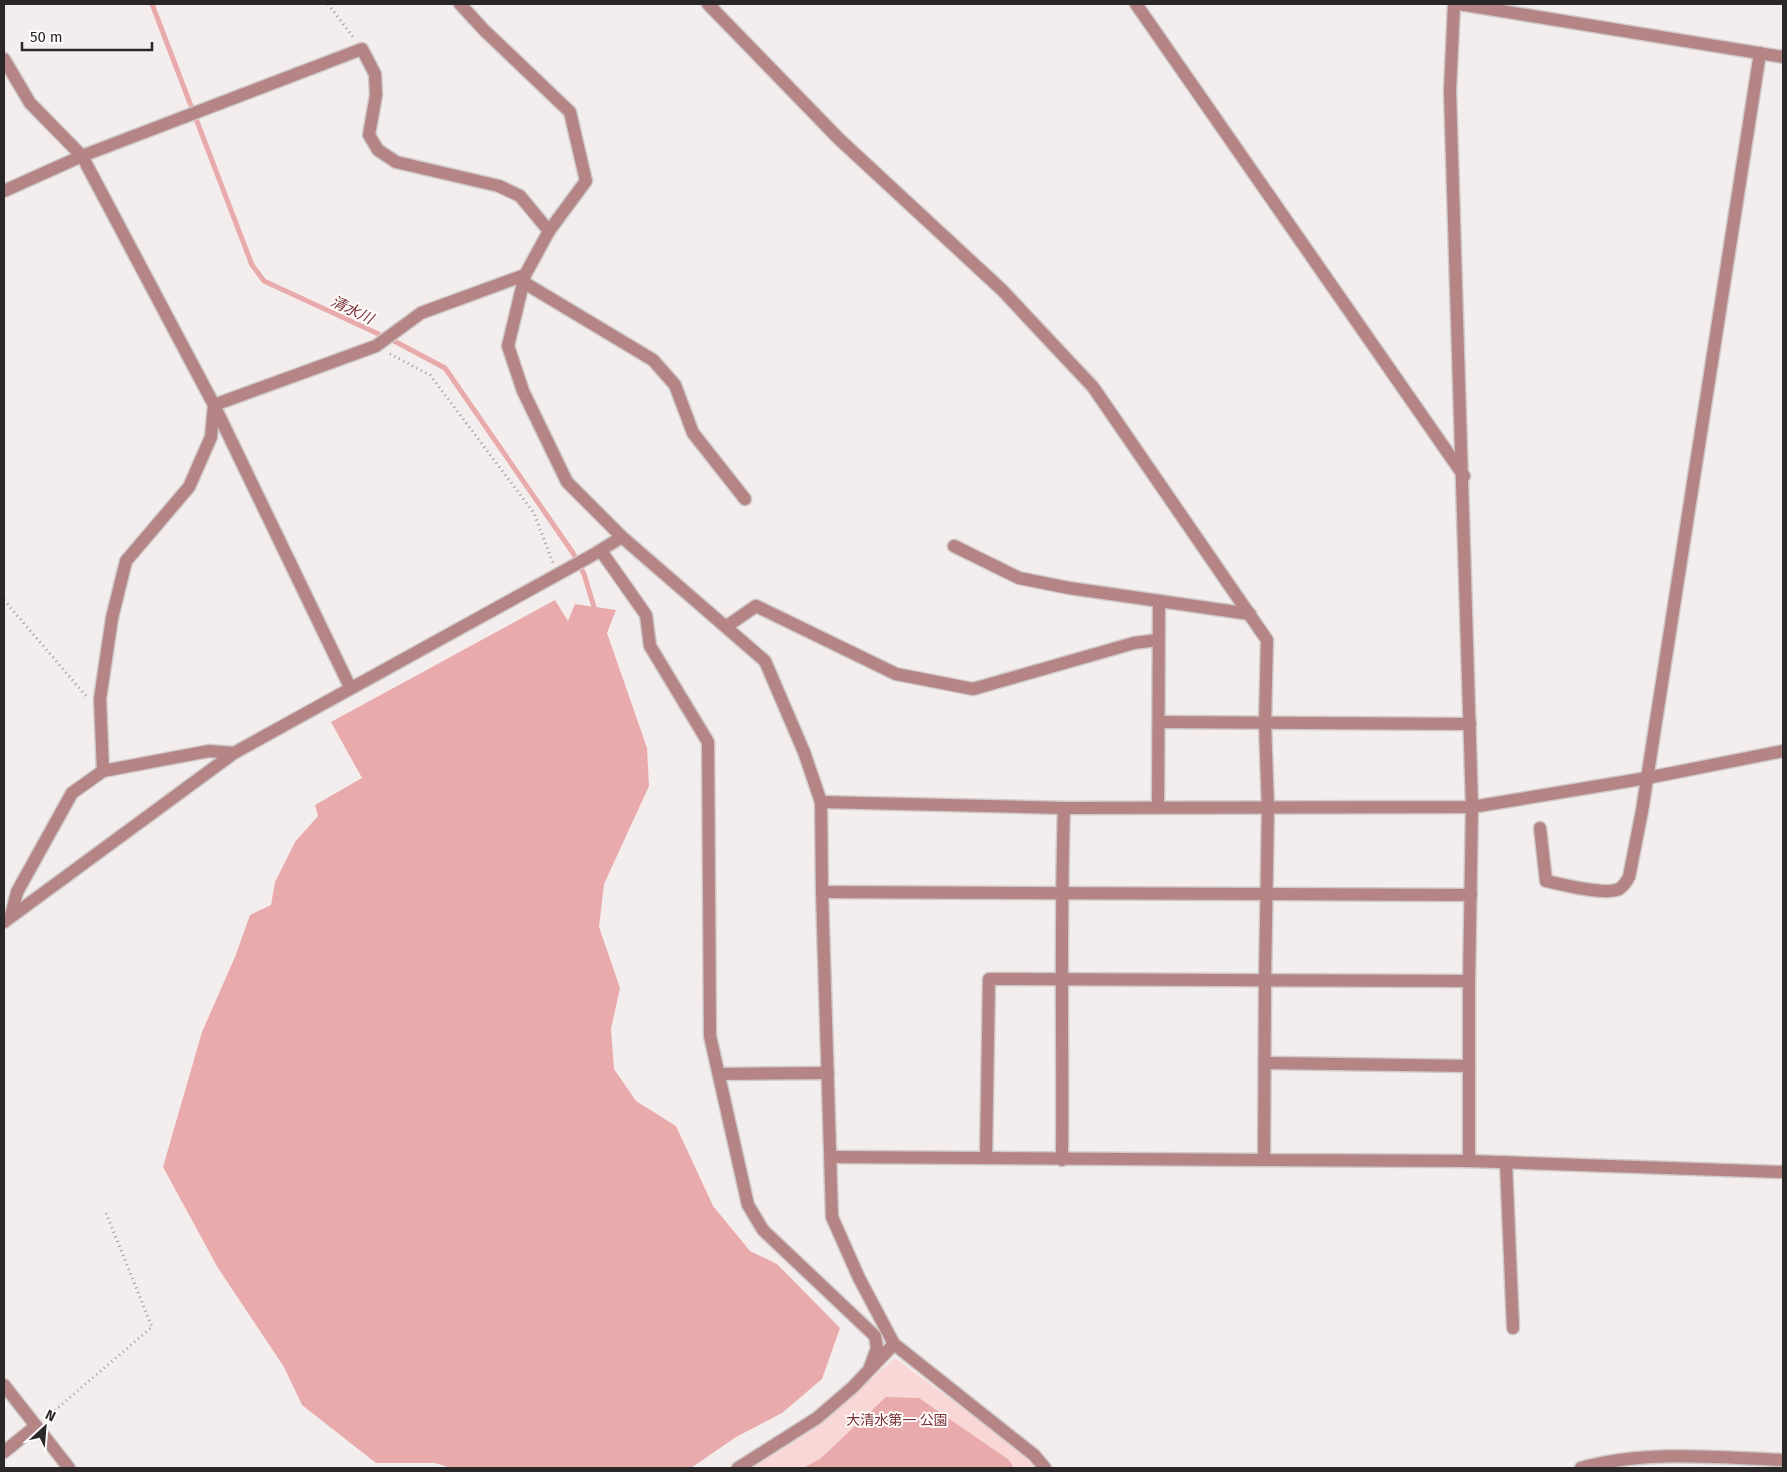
<svg xmlns="http://www.w3.org/2000/svg" width="1787" height="1472" font-family="'Fira Sans','Noto Sans JP',sans-serif">
  <style>
    .green { fill: #f9d7d7 }
    .water { fill: #e9aaab }
    .lines { fill: none; stroke-linecap: round; stroke-linejoin: round }
    .stream { stroke: #e9aaab; stroke-width: 5 }
    .minor-casing { stroke: #cfc9c9; stroke-width: 15 }
    .path { stroke: #9d9898; stroke-width: 3; stroke-dasharray: 1 4; stroke-linecap: butt }
    .minor { stroke: #b58485; stroke-width: 12 }
    .labels { text-anchor: middle; dominant-baseline: central; stroke-width: 4; stroke-linejoin: round; paint-order: stroke }
    .park-label { font-size: 14px; fill: #7a2f36; stroke: #fefbfb }
    .water-label { font-size: 15px; font-style: italic; fill: #7b3137; stroke: #fefbfb }
  </style>
  <rect width="100%" height="100%" fill="#f4eded"/>
  <polygon class="green" points="895,1358 1032,1459 1041,1468 752,1468 814,1429"/>
  <g class="water">
    <polygon points="555,600 568,621 575,604 616,610 607,633 647,748 649,786 604,884 599,927 620,988 611,1029 614,1069 636,1101 676,1126 713,1206 750,1251 777,1264 840,1328 822,1379 782,1413 736,1437 691,1468 451,1468 435,1463 376,1463 302,1405 284,1367 218,1268 163,1167 202,1032 235,957 250,915 271,905 275,882 295,842 318,816 315,805 362,778 331,722"/>
    <polygon points="886,1397 919,1398 1009,1460 1014,1468 803,1468 820,1459"/>
  </g>
  <g class="lines">
    <polyline class="stream" points="152,4 252,265 264,281 398,343 445,368 573,553 584,574 594,607"/>
    <defs>
      <g id="minor">
        <polyline points="460,4 484,30 570,112 586,181 549,231 525,275 508,346 523,391 567,482 622,537 765,661 804,752 821,802 822,892 832,1217 859,1278 894,1344 1034,1455 1045,1468"/>
        <polyline points="708,4 839,139 1002,290 1093,387 1267,640 1265,723 1268,809 1265,979 1264,1160 1469,1161 1783,1172"/>
        <polyline points="1136,4 1464,476"/>
        <polyline points="1454,4 1450,91 1472,807 1469,981 1469,1161"/>
        <polyline points="1459,4 1783,57"/>
        <polyline points="4,59 30,103 82,156 214,405 350,687"/>
        <polyline points="4,191 82,156 362,49 375,74 376,95 369,135 378,150 396,162 499,186 520,196 549,231"/>
        <polyline points="523,282 653,360 675,385 693,433 745,499"/>
        <polyline points="214,405 376,346 421,313 525,275"/>
        <polyline points="954,546 1019,578 1069,588 1250,614"/>
        <polyline points="601,551 646,615 650,646 708,742 710,1036 748,1205 763,1230 875,1336 877,1348 869,1370"/>
        <polyline points="727,626 756,606 896,674 973,689 1134,643 1158,640"/>
        <polyline points="1159,722 1470,724"/>
        <polyline points="103,771 209,751 234,753"/>
        <polyline points="821,802 1064,808 1472,807 1647,778 1783,751"/>
        <polyline points="1158,806 1159,601"/>
        <path d="M1540,828L1546,881C1562,884 1604,896 1619,889C1624,886 1626,882 1629,877L1642,811L1760,53"/>
        <polyline points="822,892 1471,895"/>
        <polyline points="11,916 17,892 72,793 103,771 100,699 112,618 126,561 189,487 211,437 214,405"/>
        <polyline points="4,922 234,753 591,556 622,537"/>
        <polyline points="1265,1063 1469,1066"/>
        <polyline points="719,1074 828,1073"/>
        <polyline points="832,1157 1264,1160"/>
        <polyline points="986,1158 989,979 1469,981"/>
        <path d="M1062,1160C1063,1042 1060,925 1064,808"/>
        <polyline points="1506,1162 1513,1328"/>
        <polyline points="4,1385 69,1468"/>
        <polyline points="4,1452 36,1426"/>
        <polyline points="738,1468 817,1418 853,1387 894,1344"/>
        <path d="M1581,1468C1645,1450 1717,1457 1783,1460"/>
      </g>
    </defs>
    <use href="#minor" class="minor-casing"/>
    <g class="path">
      <polyline points="328,4 353,37"/>
      <polyline points="390,354 430,375 534,513 553,563"/>
      <polyline points="4,600 86,696"/>
      <polyline points="47,1417 152,1327 106,1213"/>
    </g>
    <use href="#minor" class="minor"/>
  </g>
  <g class="labels">
    <g class="park-label">
      <text x="897" y="1420">大清水第一 公園</text>
    </g>
    <g class="water-label">
      <text transform="translate(352 310) rotate(26)">清水川</text>
    </g>
  </g>
  <rect width="1787" height="1472" fill="none" stroke="#292727" stroke-width="10"/>
  <g transform="translate(45 1427) rotate(26)" stroke="#fefbfb" stroke-width="4" paint-order="stroke">
  <path d="M0-4L9 19L0 12L-9 19Z" fill="#292727"/>
  <text y="-8" font-size="14" font-weight="bold" text-anchor="middle" fill="#292727">N</text>
  </g>
  <path d="M22 42v8h130v-8" fill="none" stroke="#292727" stroke-width="2.5"/>
  <text x="30" y="42" font-size="15" fill="#292727" stroke="#fefbfb" stroke-width="4" paint-order="stroke">50 m</text>
</svg>
